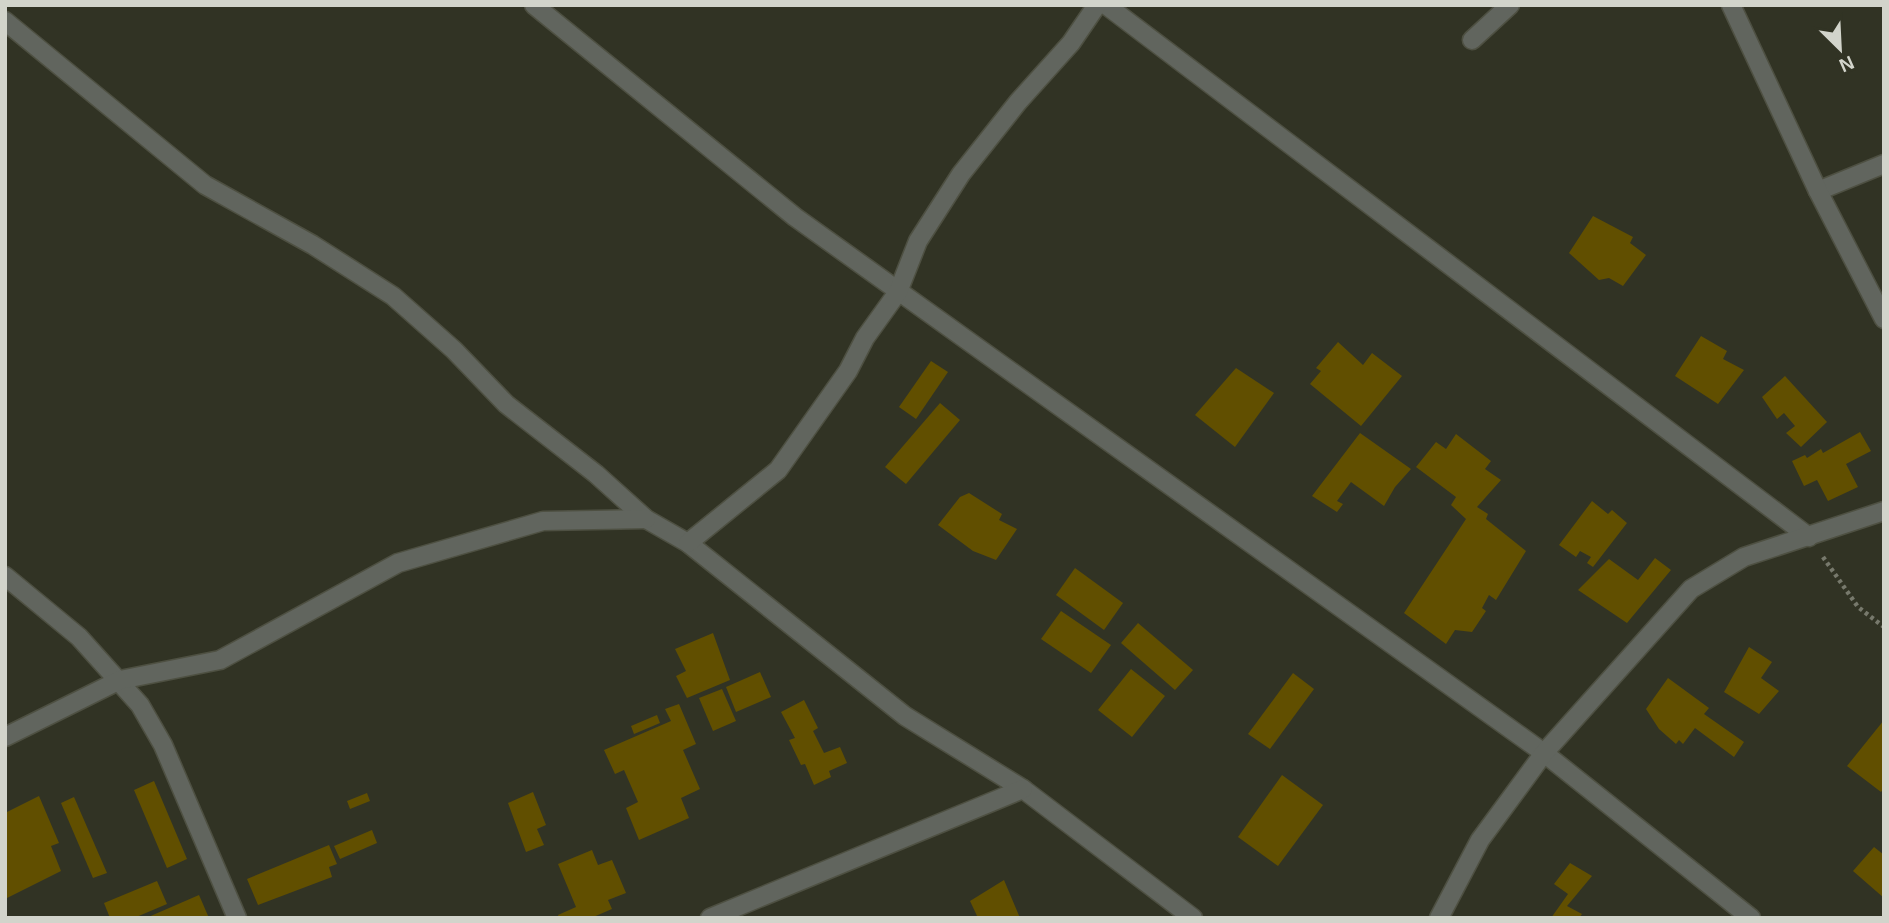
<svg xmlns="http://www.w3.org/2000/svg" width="1889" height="923" font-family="Arial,sans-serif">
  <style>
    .building { fill: #614f00 }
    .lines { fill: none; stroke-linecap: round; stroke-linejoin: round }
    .service-casing { stroke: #4e5042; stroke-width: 21 }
    .minor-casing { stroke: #4e5042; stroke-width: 21 }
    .path { stroke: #77796c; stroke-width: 4.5; stroke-dasharray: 3.5 3.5; stroke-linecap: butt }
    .service { stroke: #61655e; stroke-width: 18 }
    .minor { stroke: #61655e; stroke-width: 18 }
  </style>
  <rect width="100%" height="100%" fill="#313324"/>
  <g class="building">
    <polygon points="1593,216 1633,237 1630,243 1646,255 1623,286 1609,278 1599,280 1569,253"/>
    <polygon points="1701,336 1727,351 1723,359 1744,370 1718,404 1675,376"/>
    <polygon points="1338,342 1363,365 1372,353 1402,376 1361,426 1310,384 1321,371 1316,368"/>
    <polygon points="931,361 948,372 916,419 899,407"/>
    <polygon points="1236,368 1274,393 1235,447 1195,415"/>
    <polygon points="1785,376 1827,422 1801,447 1786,433 1795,426 1784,413 1777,419 1762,397"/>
    <polygon points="940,403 960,420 906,484 885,467"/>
    <polygon points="1860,432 1871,451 1846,464 1858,487 1828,501 1817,480 1804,486 1792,461 1805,455 1807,458 1821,449 1823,453"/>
    <polygon points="1360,433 1411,469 1395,487 1384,506 1351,482 1337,501 1343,504 1337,512 1312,496"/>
    <polygon points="1456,434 1491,461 1485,469 1501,480 1477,507 1488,514 1486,519 1526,551 1496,600 1489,595 1482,608 1486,611 1472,632 1455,630 1446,644 1404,613 1466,519 1451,505 1456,497 1416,467 1436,442 1446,449"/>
    <polygon points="969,493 1002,514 999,520 1017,529 996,560 973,551 938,525 960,497"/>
    <polygon points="1592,501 1608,514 1612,510 1627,523 1593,567 1587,563 1591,557 1580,551 1576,557 1559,545"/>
    <polygon points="1655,558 1671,570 1627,623 1578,590 1609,559 1638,580"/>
    <polygon points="1075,568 1123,603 1104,630 1056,595"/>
    <polygon points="1061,611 1111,645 1091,673 1041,639"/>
    <polygon points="1138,623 1193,670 1175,690 1121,643"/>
    <polygon points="713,633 730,680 687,698 676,676 686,671 675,649"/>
    <polygon points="1749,647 1772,662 1761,678 1779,691 1759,714 1724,692"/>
    <polygon points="1131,669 1165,696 1132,737 1098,710"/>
    <polygon points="760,672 771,697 736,712 726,687"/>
    <polygon points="1293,673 1314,689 1270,749 1248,734"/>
    <polygon points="1668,678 1709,708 1704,714 1744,742 1734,757 1695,728 1683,744 1679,740 1676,744 1659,729 1646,709"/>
    <polygon points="722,689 736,721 713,731 699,698"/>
    <polygon points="804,700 818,728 813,731 824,753 840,747 847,763 829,771 831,777 814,785 805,764 801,765 789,740 795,738 781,712"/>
    <polygon points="679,704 696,744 683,750 700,789 681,798 689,818 639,840 626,808 638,802 624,770 615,774 604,750 671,721 665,709"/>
    <polygon points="657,715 660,723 634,734 631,726"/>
    <polygon points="1884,720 1884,788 1881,792 1847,766"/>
    <polygon points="1282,775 1323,805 1278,866 1238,837"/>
    <polygon points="154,781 187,859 167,868 134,790"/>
    <polygon points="533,792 546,825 537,829 544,845 526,852 508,803"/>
    <polygon points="367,793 370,801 350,809 347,801"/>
    <polygon points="39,796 59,843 51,846 61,871 5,899 5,813"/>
    <polygon points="74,797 107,873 93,878 61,803"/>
    <polygon points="372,830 377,843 340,859 334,846"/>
    <polygon points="329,845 337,864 329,867 332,877 258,905 247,879"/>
    <polygon points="1874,847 1884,855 1884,898 1853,871"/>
    <polygon points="592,850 598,865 612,860 626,893 608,900 612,909 591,918 559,918 558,915 576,907 558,864"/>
    <polygon points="1570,863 1592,876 1567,906 1582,914 1579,918 1551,918 1568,894 1554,884"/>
    <polygon points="1004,880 1020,918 978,918 970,901"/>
    <polygon points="157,881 167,904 134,918 110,918 104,903"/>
    <polygon points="199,895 209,918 146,918"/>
  </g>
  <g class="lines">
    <defs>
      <polyline id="service" points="1818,191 1884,164"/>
      <g id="minor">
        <polyline points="534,5 795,217 1544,753 1751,918"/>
        <polyline points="1106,5 1809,537"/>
        <polyline points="1731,5 1818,191 1884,319"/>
        <polyline points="5,21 205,185 313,245 393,296 454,350 506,404 596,474 646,519 688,543 905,716 1023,789 1193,918"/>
        <polyline points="1472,40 1510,5"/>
        <polyline points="688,543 778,470 848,371 865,338 898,292 918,241 961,174 1018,102 1071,43 1097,5"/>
        <polyline points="5,576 79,637 140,705 163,745 237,918"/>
        <polyline points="5,737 120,680 220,660 398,563 543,521 646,519"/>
        <polyline points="710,918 1023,789"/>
        <polyline points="1439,918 1480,840 1544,753 1691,589 1744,557 1884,511"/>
      </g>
    </defs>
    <use href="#service" class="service-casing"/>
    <use href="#minor" class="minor-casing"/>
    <polyline class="path" points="1823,557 1858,607 1884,627"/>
    <use href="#service" class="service"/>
    <use href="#minor" class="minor"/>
  </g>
  <rect width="1889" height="923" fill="none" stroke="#d2d4cb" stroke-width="14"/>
  <g transform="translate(1840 49) rotate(156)" stroke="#313324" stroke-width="5" paint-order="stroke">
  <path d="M0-5L12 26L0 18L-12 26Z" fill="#d2d4cb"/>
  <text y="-10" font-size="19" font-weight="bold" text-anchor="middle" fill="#d2d4cb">N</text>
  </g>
</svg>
